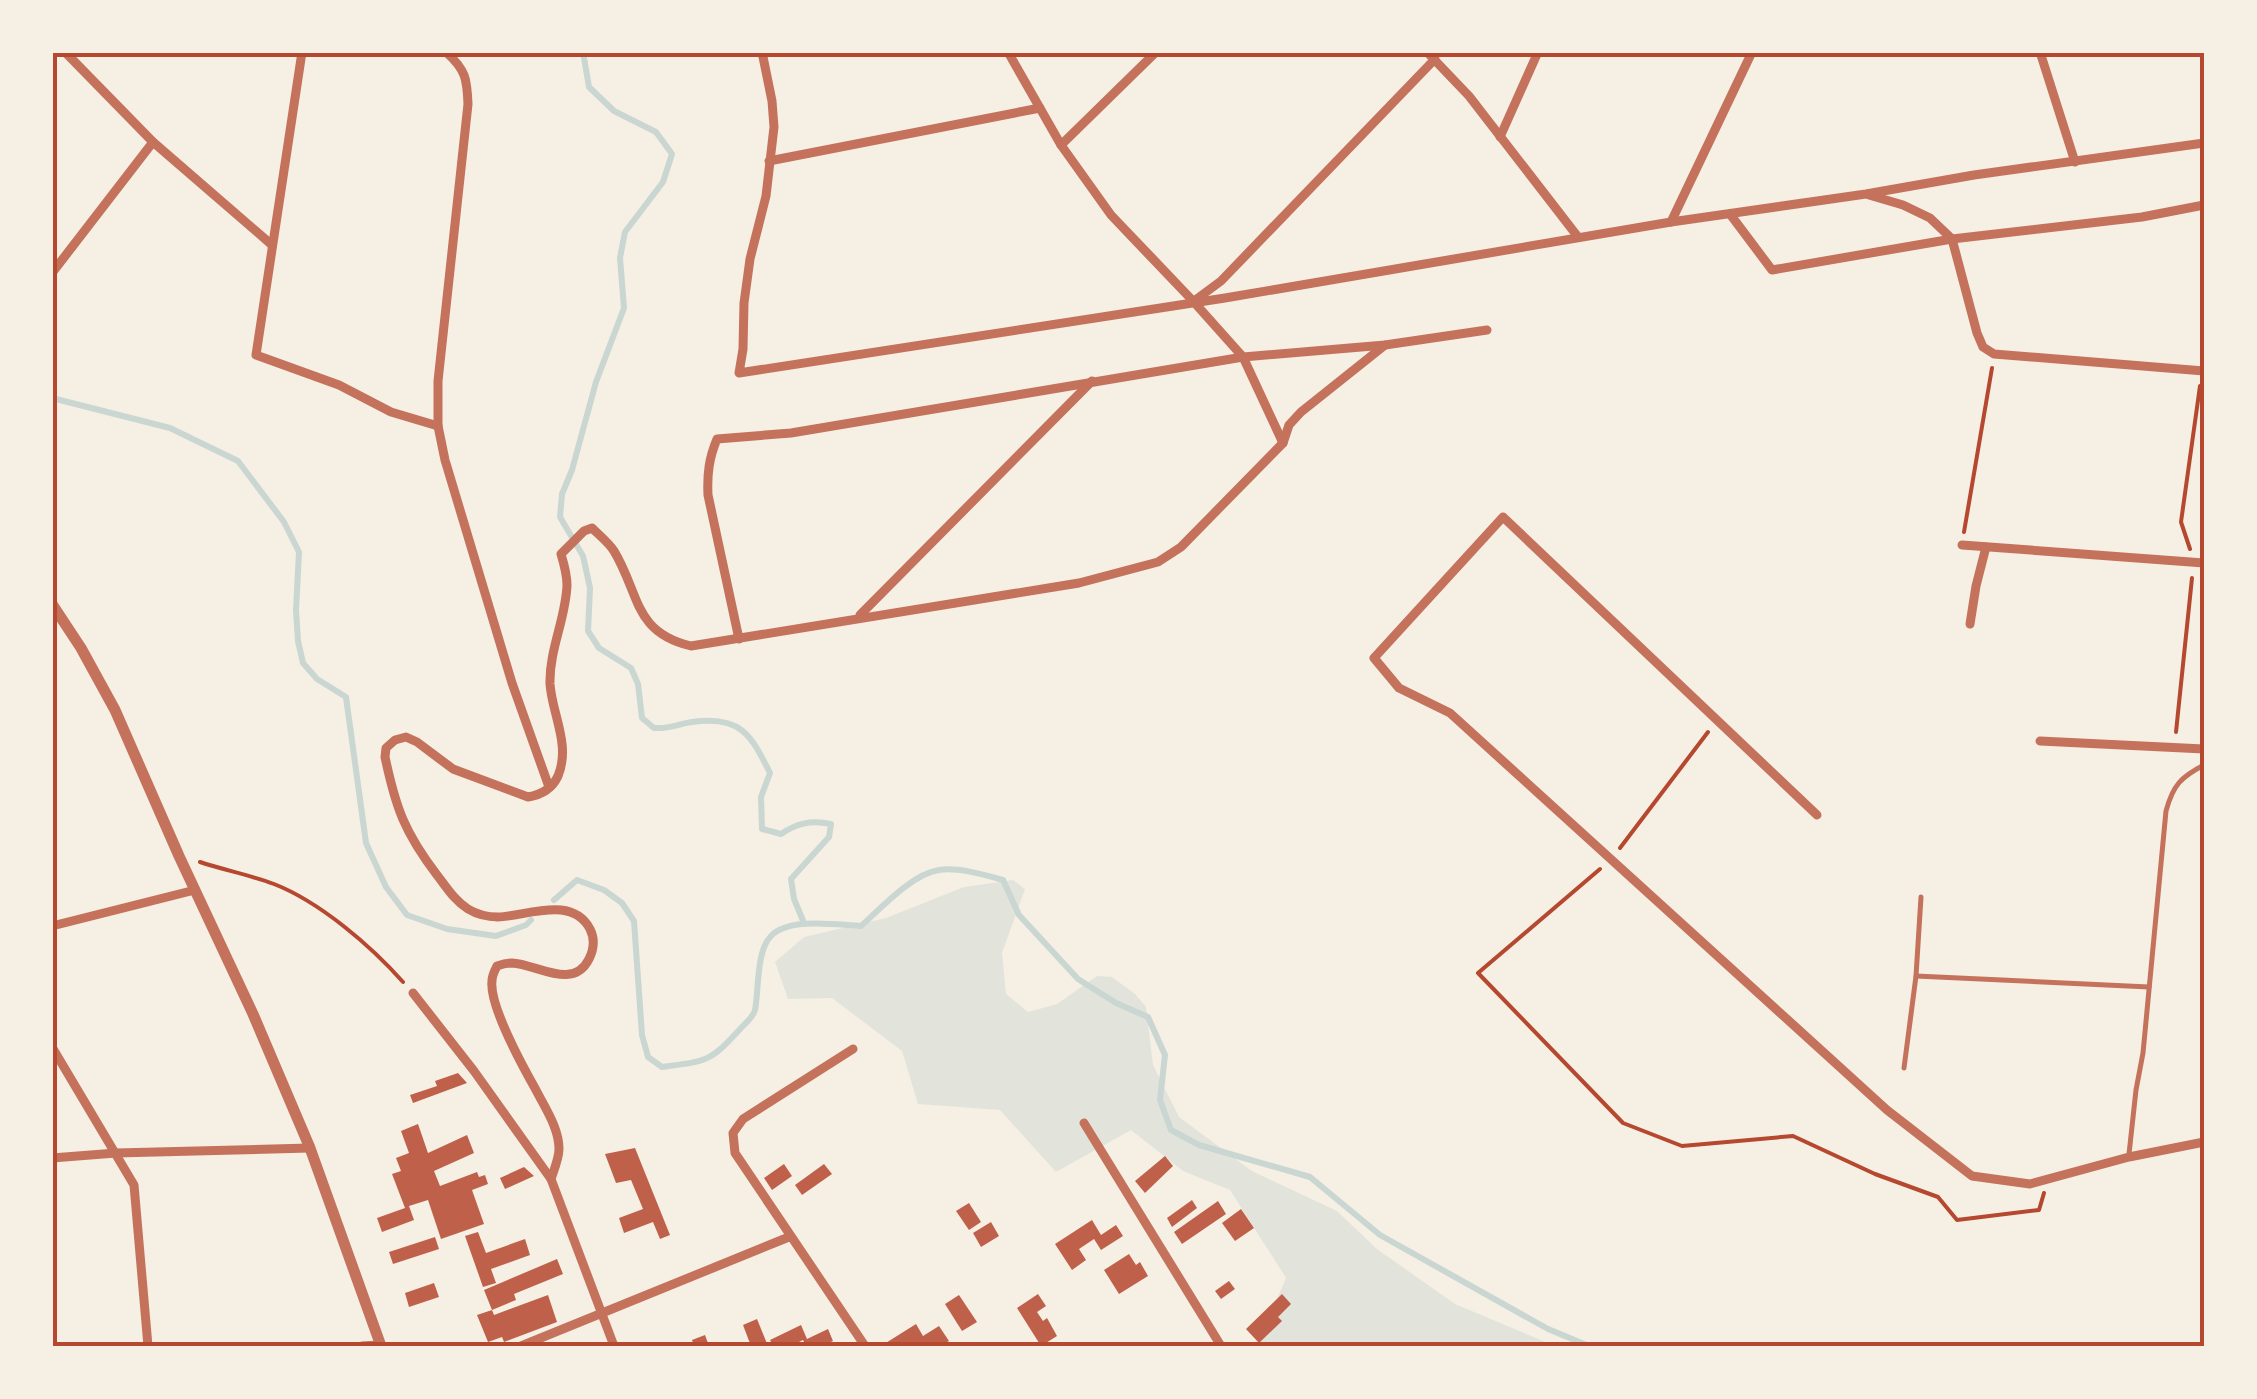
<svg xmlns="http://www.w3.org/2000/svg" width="2257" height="1399" font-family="'Libre Baskerville',serif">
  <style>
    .green { fill: #e2e4dc }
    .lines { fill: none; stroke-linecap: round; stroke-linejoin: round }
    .stream { stroke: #c9d6d2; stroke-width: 6 }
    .building { fill: #bf614a }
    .path { stroke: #b5482f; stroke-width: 4 }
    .service { stroke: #c5725c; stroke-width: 5 }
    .minor { stroke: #c5725c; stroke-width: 9 }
    .tertiary { stroke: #c5725c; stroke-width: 11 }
    .neatline { fill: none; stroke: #b5482f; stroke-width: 4 }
  </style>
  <rect width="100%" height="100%" fill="#f6efe4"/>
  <polygon class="green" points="1013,880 1025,889 1002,953 1006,994 1028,1012 1057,1004 1097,976 1112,977 1135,994 1146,1007 1153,1065 1179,1117 1252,1171 1337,1211 1377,1249 1455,1304 1555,1346 1257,1346 1286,1278 1230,1190 1183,1171 1131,1130 1056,1172 1000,1110 918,1104 902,1051 832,998 788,999 775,962 804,937 886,918 964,887"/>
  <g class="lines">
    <g class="stream">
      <path d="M583,52L589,87L614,111L656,132L672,154L663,182L625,232L620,258L624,308L596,382L572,470L562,494L560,517L583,556L590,588L588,631L599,648L631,668L638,684L642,718L654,728C671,729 677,724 692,722C741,715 751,735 770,773L761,797L762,829L781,834C797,823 811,820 831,824L829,837L791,879L794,899L804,923"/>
      <polyline points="52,398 170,428 238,461 284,522 299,552 296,610 298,641 303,663 317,679 346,697 366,843 386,887 407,915 447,929 496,936 526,925 531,920"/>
      <path d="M554,900L577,880L604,890L622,903L634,921L642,1035L648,1057L662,1067C708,1061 710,1062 741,1028C747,1022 753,1017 755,1010C759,990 756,951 771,936C789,917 838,925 861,926C881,908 912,874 939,870C958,867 985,875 1003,880L1019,915L1078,979L1116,1003L1148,1017L1165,1055L1160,1100L1171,1130L1199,1145L1310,1177L1380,1235L1548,1329L1589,1346"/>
    </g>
  </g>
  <g class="building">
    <polygon points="458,1073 467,1083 413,1103 410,1095 437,1086 435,1081"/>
    <polygon points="418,1124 428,1153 467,1135 474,1153 434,1171 440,1186 477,1172 479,1177 485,1175 488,1184 472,1190 484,1224 441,1239 428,1200 409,1206 414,1220 382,1232 377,1218 405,1208 392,1174 401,1171 396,1158 409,1153 401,1131"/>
    <polygon points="635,1148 670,1235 660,1239 653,1222 624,1233 619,1218 643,1209 631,1180 616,1183 605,1154"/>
    <polygon points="1165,1156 1173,1166 1145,1193 1135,1181"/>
    <polygon points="784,1164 792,1176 772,1190 764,1178"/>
    <polygon points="824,1164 832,1174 802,1195 795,1185"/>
    <polygon points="524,1167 534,1176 505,1189 500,1178"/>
    <polygon points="1192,1200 1197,1208 1172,1227 1167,1218"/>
    <polygon points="1218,1201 1226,1214 1182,1244 1174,1232"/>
    <polygon points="969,1203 981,1222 969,1230 956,1211"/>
    <polygon points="1241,1209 1254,1228 1235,1241 1222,1223"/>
    <polygon points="1092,1220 1101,1235 1116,1225 1123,1236 1101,1250 1094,1239 1079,1249 1086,1260 1072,1270 1055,1244"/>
    <polygon points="991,1222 999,1236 981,1247 973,1233"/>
    <polygon points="478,1232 486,1253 525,1239 530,1255 491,1269 496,1283 483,1287 465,1236"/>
    <polygon points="435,1237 439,1249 393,1264 389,1252"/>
    <polygon points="1129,1254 1136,1265 1140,1262 1148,1276 1119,1294 1104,1270"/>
    <polygon points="557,1259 563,1274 514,1294 516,1300 492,1310 484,1290"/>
    <polygon points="1229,1281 1235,1289 1221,1299 1215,1291"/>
    <polygon points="434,1283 439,1297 409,1307 405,1293"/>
    <polygon points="1038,1294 1046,1306 1037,1312 1043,1321 1047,1318 1057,1336 1041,1346 1017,1308"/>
    <polygon points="1282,1294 1291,1304 1278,1317 1282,1321 1259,1343 1246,1329"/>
    <polygon points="548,1295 557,1322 504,1342 502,1337 488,1342 477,1315 492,1310 494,1315"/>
    <polygon points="959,1295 977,1322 962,1331 945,1304"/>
    <polygon points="757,1319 768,1346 751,1346 743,1325"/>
    <polygon points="916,1324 923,1336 939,1326 949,1341 940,1346 881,1346"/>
    <polygon points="801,1325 807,1339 828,1329 833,1341 821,1346 806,1346 803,1340 795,1344 796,1346 773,1346 770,1340"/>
    <polygon points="705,1335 709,1346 694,1346 692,1340"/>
  </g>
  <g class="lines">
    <g class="path">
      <polyline points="1964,532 1992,368"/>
      <polyline points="2190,549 2181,522 2200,386"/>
      <polyline points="2176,732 2192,578"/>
      <polyline points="1620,848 1708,732"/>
      <path d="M200,862C224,870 250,875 274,884C320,902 371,946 403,982"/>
      <polyline points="1600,869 1478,973 1623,1123 1682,1146 1793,1136 1875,1174 1938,1197 1957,1220 2039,1210 2044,1193"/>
    </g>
    <g class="service">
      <polyline points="1916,976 2149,987"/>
      <polyline points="1904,1068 1916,976 1921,897"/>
      <path d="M2129,1154L2136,1090L2143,1053L2166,811C2173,785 2181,777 2204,765"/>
    </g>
    <g class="minor">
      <polyline points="65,52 153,142 272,245"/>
      <polyline points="302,52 256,355 339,385 391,412 438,426"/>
      <path d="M446,52C466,70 467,79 468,104L438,381V426L445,460L512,683L549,787"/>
      <polyline points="762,52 772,101 774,127 766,196 750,259 744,303 743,349 739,373 1225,298 1671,222 1866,194 1974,175 2204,143"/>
      <polyline points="1008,52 1061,145 1111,215 1193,301 1243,357 1283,443"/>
      <polyline points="1427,52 1469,96 1578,237"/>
      <polyline points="2040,52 2075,162"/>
      <polyline points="1500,137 1538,52"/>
      <polyline points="1061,145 1156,52"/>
      <polyline points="769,161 1040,108"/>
      <polyline points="1869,195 1903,205 1930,218 1952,239 1977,333 1983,347 1994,354 2204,371"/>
      <polyline points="1730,214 1772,270 1952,239 2142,217 2204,205"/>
      <polyline points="1671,222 1752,52"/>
      <polyline points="52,273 153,142"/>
      <polyline points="1194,301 1221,281 1435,59"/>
      <polyline points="1962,545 2204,563"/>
      <polyline points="860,615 1092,381"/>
      <polyline points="1970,624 1976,586 1986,547"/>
      <path d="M739,639L708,495C707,474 709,458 717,439L791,433L1243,357L1385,345L1487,330"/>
      <polyline points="2040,741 2204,749"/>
      <polyline points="1817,815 1503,517 1374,658 1399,688 1450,713 1887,1110 1972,1176 2030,1184 2129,1157 2204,1142"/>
      <polyline points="52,926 195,890"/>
      <polyline points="413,993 474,1071 551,1179 614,1346"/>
      <polyline points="52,1047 134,1185 148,1346"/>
      <polyline points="853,1049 743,1119 733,1133 735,1153 865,1346"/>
      <polyline points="1084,1123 1221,1346"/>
      <polyline points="52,1158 116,1153 310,1148"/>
      <path d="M551,1179C554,1170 559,1158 559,1149C559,1128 545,1108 536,1090C523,1067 489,1005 492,981C492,975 494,972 497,966C500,965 509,963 512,963C537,964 573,991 589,959C594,949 595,939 590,929C572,895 527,916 498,917C487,917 478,915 468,909C455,901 447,888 437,875C405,833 396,809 385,757L386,748L395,740L406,737L417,742L453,769L528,797C540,795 552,789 558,776C571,745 552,714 550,684C549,650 566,618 567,585C567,574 564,564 561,554L584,531L592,528C599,535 609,543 614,551C640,594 633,632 691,646L1079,583L1158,562L1181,547L1283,443L1289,425L1301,412L1385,345"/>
      <polyline points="362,1346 380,1345"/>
      <polyline points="521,1346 789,1237"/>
    </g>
    <polyline class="tertiary" points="52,604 81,648 115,710 179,856 253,1014 310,1148 381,1346"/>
  </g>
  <rect width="2257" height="1399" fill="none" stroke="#f6efe4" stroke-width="110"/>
  <rect x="55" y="55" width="2147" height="1289" class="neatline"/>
</svg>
